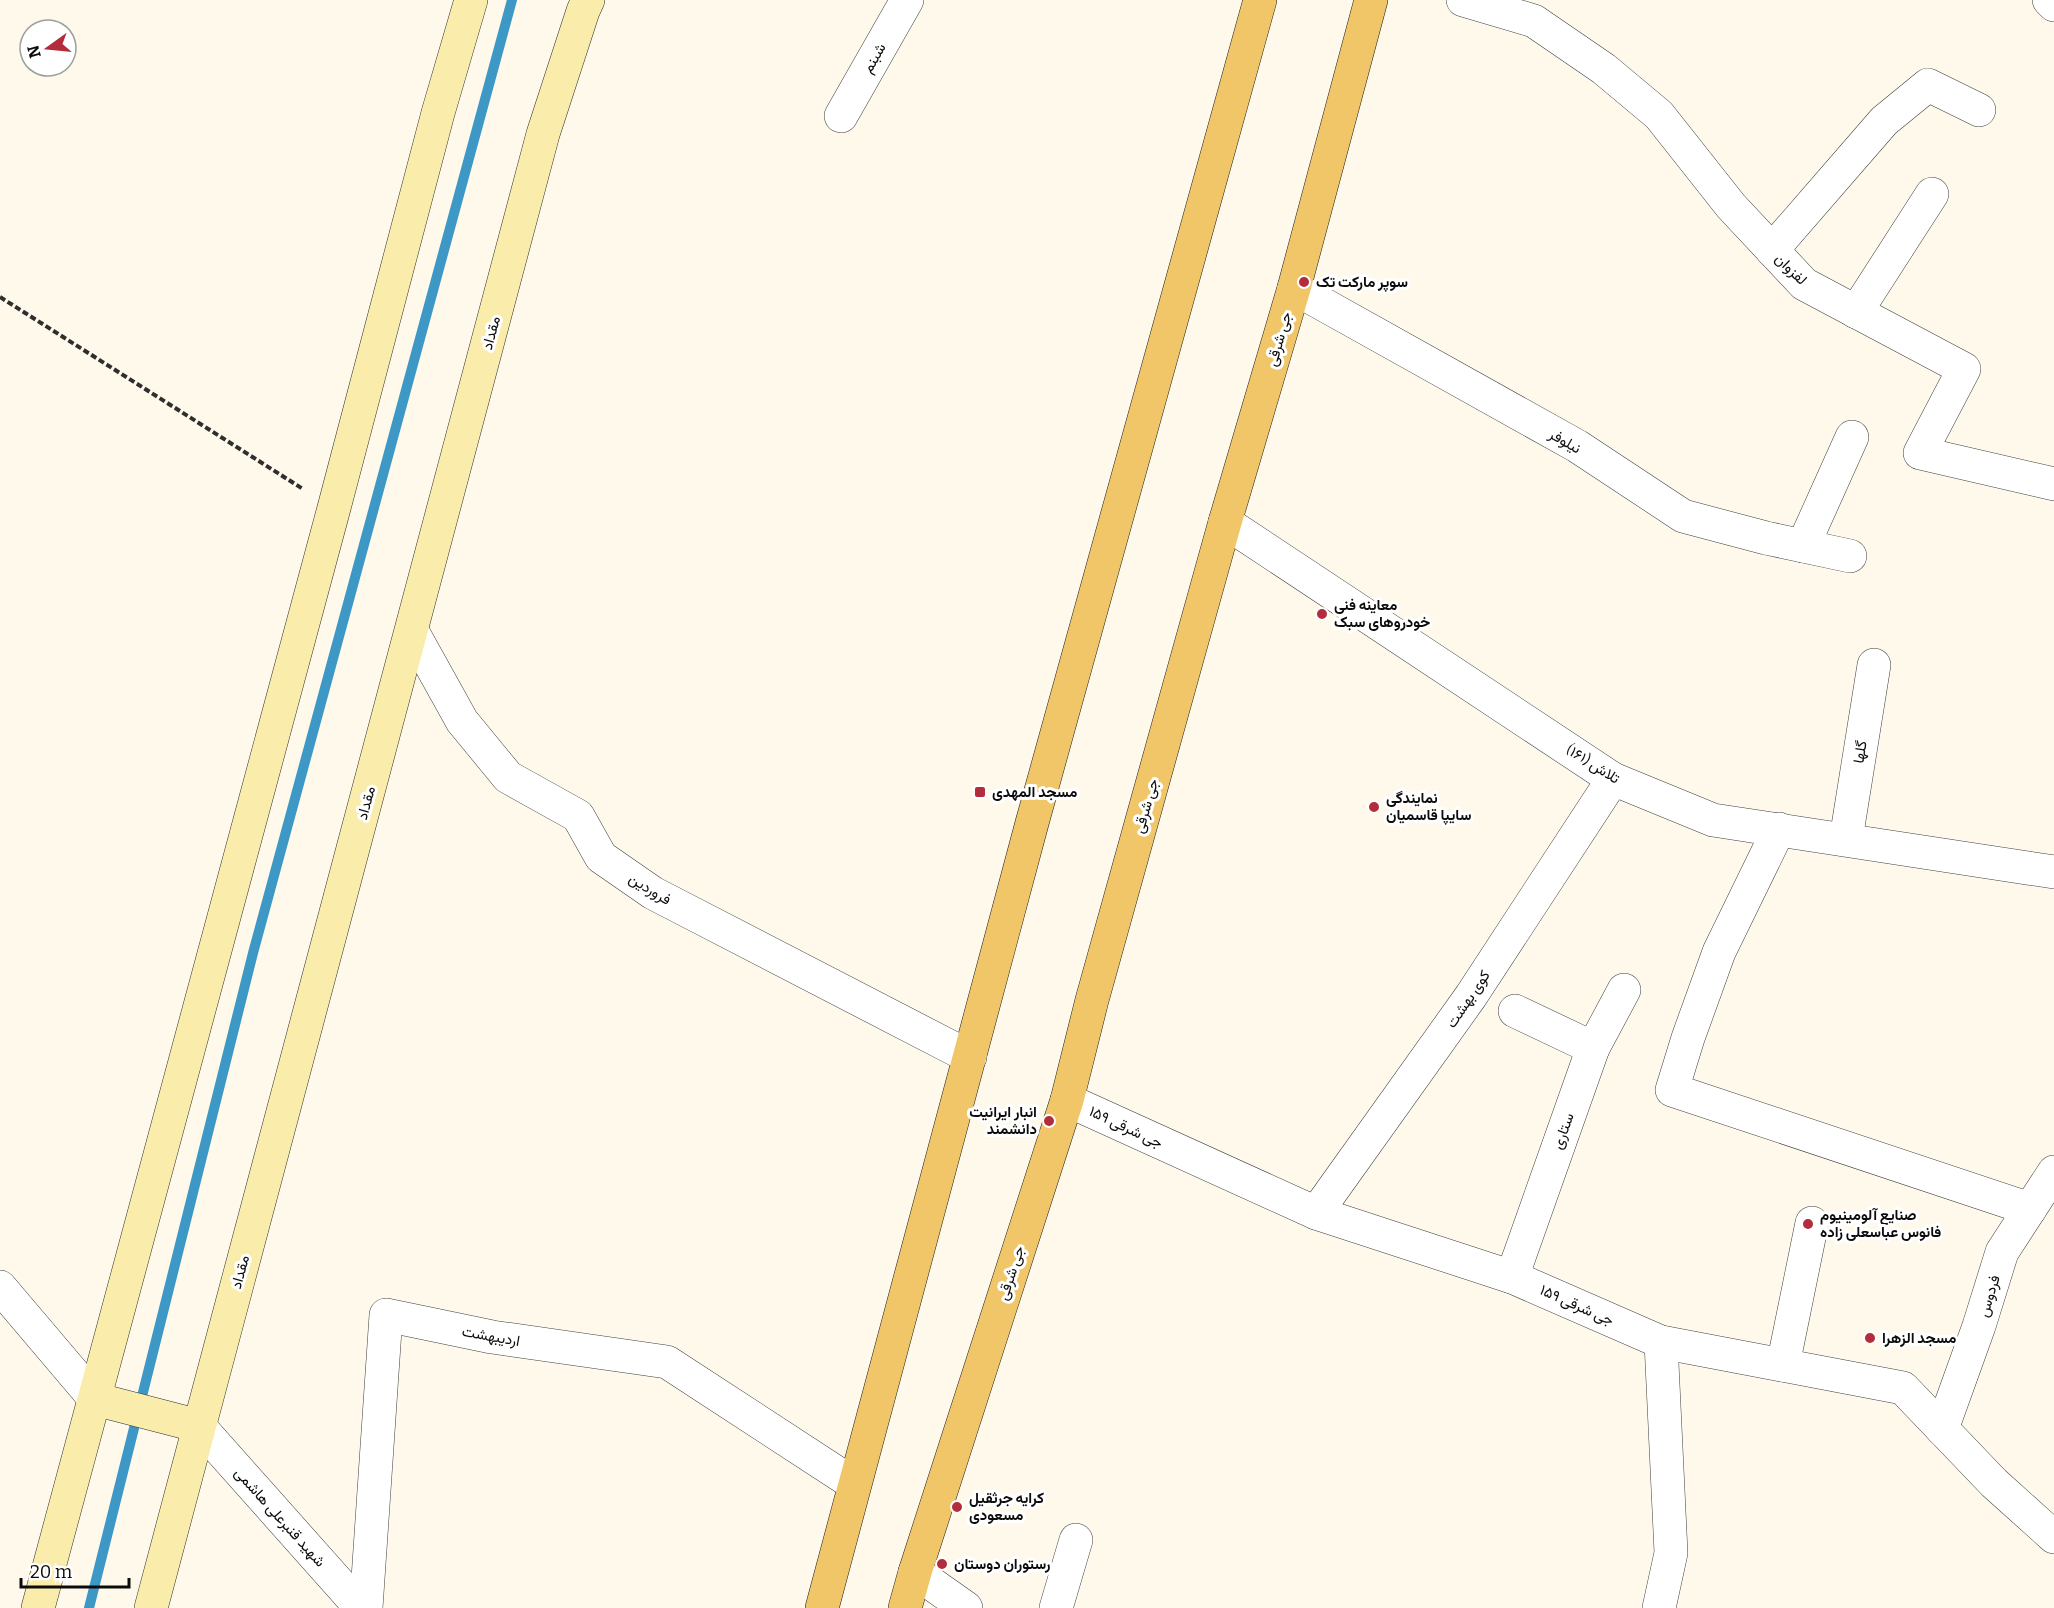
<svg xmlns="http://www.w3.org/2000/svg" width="2054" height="1608" font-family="Bitter,Vazirmatn,serif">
  <rect width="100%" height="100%" fill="#fef9eb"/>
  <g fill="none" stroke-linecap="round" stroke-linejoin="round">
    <path stroke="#3e98c5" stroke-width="10" d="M89,1608L253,953L512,0"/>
    <g stroke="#3f3f3f" stroke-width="34">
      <g id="street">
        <path d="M1463,0L1534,21L1604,69L1659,115L1731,206L1804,284L1964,369L1920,453L2054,484"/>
        <path d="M2049,0L2054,5"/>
        <path d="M841,116L907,0"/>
        <path d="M1772,250L1884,121L1928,85L1979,110"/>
        <path d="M1294,288L1577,446L1683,516L1766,538L1850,556"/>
        <path d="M1856,312L1932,194"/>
        <path d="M1225,522L1613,779L1713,820L2054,872"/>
        <path d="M1803,546L1852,437"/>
        <path d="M412,631L462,721L508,777L578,816L601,857L653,893L970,1057"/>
        <path d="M1779,829L1719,952L1688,1038L1672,1090L2030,1209"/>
        <path d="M1846,839L1874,665"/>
        <path d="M1515,1011L1593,1048"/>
        <path d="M1067,1100L1316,1213L1512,1277L1661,1342L1903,1388L1994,1483L2054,1537"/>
        <path d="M1316,1213L1471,996L1613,779"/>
        <path d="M1512,1277L1593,1048L1624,990"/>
        <path d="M0,1287L95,1399"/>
        <path d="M1783,1365L1812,1223"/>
        <path d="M199,1426L361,1608"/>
        <path d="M1942,1429L1979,1326L2002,1252L2054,1172"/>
        <path d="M915,1572L966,1608"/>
        <path d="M366,1608L386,1315L492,1337L667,1362L854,1484"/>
        <path d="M1056,1608L1076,1540"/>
        <path d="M1659,1608L1671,1553L1661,1342"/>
      </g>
    </g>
    <g stroke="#2e2e2e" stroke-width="34">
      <g id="secondary">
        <path d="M95,1399L199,1426"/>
        <path d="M38,1608L334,508L438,113L471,0"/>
        <path d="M151,1608L543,134L583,11L588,0"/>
      </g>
    </g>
    <g stroke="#1d1d1d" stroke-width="34">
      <g id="primary">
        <path d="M822,1608L1032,823L1260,0"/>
        <path d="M905,1608L915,1572L1067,1100L1092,1000L1225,522L1294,288L1371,0"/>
      </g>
    </g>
    <path stroke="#2e2e2e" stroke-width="4" stroke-dasharray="6 3" stroke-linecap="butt" d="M0,297L303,489"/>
    <use href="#street" stroke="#fff" stroke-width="33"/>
    <use href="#secondary" stroke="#faecaa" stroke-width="33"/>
    <use href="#primary" stroke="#f0c669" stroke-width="33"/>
  </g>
  <g fill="#b32c3c" stroke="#fff" stroke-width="2">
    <circle cx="1304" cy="282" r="6"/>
    <circle cx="1322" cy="614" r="6"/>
    <rect x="974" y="786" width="12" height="12" rx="3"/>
    <circle cx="1374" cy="807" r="6"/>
    <circle cx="1049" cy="1121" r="6"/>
    <circle cx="1808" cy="1224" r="6"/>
    <circle cx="1870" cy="1338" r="6"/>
    <circle cx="957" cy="1507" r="6"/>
    <circle cx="942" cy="1564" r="6"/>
  </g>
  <g text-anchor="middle" stroke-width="6" stroke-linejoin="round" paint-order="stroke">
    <g font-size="15" fill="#0c0c0c" stroke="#fff">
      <text transform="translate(874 58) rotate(-60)" y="5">شبنم</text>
      <text transform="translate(1791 269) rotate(44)" y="5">لفزوان</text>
      <text transform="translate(491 333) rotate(-75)" y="5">مقداد</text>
      <text transform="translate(1279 339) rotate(-74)" y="5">جی شرقی</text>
      <text transform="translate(1565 441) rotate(30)" y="5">نیلوفر</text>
      <text transform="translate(1860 752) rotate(-81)" y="5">گلها</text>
      <text transform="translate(1593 764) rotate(32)" y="5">تلاش (۱۶۱)</text>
      <text transform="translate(366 803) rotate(-75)" y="5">مقداد</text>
      <text transform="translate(1146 806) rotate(-74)" y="5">جی شرقی</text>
      <text transform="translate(650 889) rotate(32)" y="5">فروردین</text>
      <text transform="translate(1468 999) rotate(-56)" y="5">کوی بهشت</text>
      <text transform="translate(1126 1127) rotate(25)" y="5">جی شرقی ۱۵۹</text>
      <text transform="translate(1563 1131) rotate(-70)" y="5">ستاری</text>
      <text transform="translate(240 1272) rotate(-75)" y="5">مقداد</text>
      <text transform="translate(1011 1273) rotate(-72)" y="5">جی شرقی</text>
      <text transform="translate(1989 1296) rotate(-73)" y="5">فردوس</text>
      <text transform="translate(1577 1305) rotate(24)" y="5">جی شرقی ۱۵۹</text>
      <text transform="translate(491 1336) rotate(10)" y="5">اردیبهشت</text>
      <text transform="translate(280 1517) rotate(48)" y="5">شهید قنبرعلی هاشمی</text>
    </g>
    <g font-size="15" font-weight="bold" fill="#0c0c0c" stroke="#fff" text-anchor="start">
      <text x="1316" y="287">سوپر مارکت تک</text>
      <text x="1334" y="610">معاینه فنی<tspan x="1334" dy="17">خودروهای سبک</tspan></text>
      <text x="992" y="797">مسجد المهدی</text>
      <text x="1386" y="803">نمایندگی<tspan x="1386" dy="17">سایپا قاسمیان</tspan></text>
      <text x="1037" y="1117" text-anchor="end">انبار ایرانیت<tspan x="1037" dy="17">دانشمند</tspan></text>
      <text x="1820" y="1220">صنایع آلومینیوم<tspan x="1820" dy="17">فانوس عباسعلی زاده</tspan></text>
      <text x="1882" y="1343">مسجد الزهرا</text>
      <text x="969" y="1503">کرایه جرثقیل<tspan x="969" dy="17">مسعودی</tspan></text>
      <text x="954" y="1569">رستوران دوستان</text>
    </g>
  </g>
  <g transform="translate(48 48) rotate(255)"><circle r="28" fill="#ffffff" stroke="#9e9e9e" stroke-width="1.5"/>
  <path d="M0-4.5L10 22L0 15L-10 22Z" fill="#b32c3c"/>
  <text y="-9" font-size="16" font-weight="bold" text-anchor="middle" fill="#0c0c0c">N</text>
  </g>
  <path d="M21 1578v9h108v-9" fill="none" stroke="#0c0c0c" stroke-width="3"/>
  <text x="30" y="1578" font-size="18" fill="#0c0c0c" stroke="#ffffff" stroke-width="4.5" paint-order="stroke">20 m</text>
</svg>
